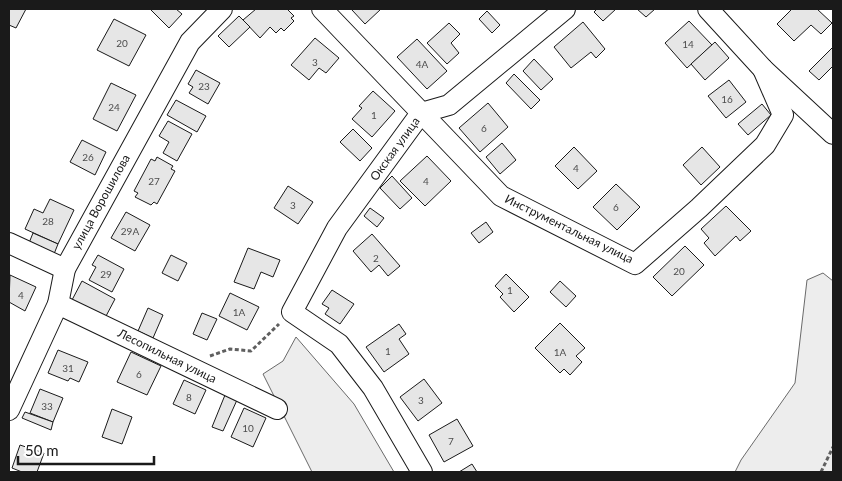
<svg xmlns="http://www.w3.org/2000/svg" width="842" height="481" font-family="Lato,sans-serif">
  <rect width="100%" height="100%" fill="#fff"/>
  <g fill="#ededed" stroke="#6a6a6a">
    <path d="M823,273L833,281V472H735L741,460L795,383L807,280Z"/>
    <path d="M296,337L354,404L394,472H312L263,374L283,361Z"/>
  </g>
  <g fill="#e6e6e6" stroke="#1a1a1a">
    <path d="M9,9H26L16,28L9,25Z"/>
    <path d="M150,9H176L182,14L169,28Z"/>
    <path d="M256,9H287L294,16L291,18L294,21L284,31L281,28L276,33L270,27L260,38L243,20Z"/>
    <path d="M354,9H381L365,24L352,10Z"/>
    <path d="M597,9H616L603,21L594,12Z"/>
    <path d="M637,9H655L646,17Z"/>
    <path d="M792,9H817L832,23L821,34L811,25L794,41L777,24Z"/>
    <path d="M487,11L500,25L492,33L479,19Z"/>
    <path d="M239,16L250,27L229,47L218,36Z"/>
    <path d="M114,19L146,35L129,66L97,50Z"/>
    <path d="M689,21L712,45L687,68L665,43Z"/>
    <path d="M583,22L605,49L596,58L591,52L571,68L554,47Z"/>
    <path d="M449,23L460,34L451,43L459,53L447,64L427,43Z"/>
    <path d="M315,38L339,58L326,73L319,68L309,80L291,65Z"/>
    <path d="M417,39L447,71L427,89L397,57Z"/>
    <path d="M715,42L729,58L705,80L691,64Z"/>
    <path d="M833,47V66L819,80L809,71Z"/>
    <path d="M534,59L553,79L541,90L523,71Z"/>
    <path d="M196,70L220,83L208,104L189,93L193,87L188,84Z"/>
    <path d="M514,74L540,100L531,109L506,83Z"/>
    <path d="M729,80L746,102L726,118L708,96Z"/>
    <path d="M111,83L136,95L117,131L93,119Z"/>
    <path d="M373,91L395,111L372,137L352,119L362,108L359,106Z"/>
    <path d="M176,100L206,116L197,132L167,115Z"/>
    <path d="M488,103L508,127L480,152L459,128Z"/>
    <path d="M762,104L771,115L748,135L738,124Z"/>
    <path d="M168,121L192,134L177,161L163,153L169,142L159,136Z"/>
    <path d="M353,129L372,148L360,161L340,142Z"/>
    <path d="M82,140L106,152L95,175L70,162Z"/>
    <path d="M502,143L516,160L500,174L486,157Z"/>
    <path d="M574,147L597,171L578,189L555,166Z"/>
    <path d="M702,147L720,167L701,185L683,165Z"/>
    <path d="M427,156L451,181L425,206L400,181Z"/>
    <path d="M157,157L173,166L171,169L175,171L157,204L154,202L151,205L135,197L138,193L134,191L151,159L155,161Z"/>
    <path d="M392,176L412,198L400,209L380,188Z"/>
    <path d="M616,184L640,207L617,230L593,207Z"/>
    <path d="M288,186L313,202L298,224L274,208Z"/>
    <path d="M50,199L74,210L58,244L25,229L34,209L43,213Z"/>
    <path d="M726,206L751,231L740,241L736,236L715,256L704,243L709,238L701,229Z"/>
    <path d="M370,208L384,218L377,227L364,216Z"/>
    <path d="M126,212L150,225L135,251L111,238Z"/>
    <path d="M486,222L493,232L479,243L471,233Z"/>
    <path d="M33,233L58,244L54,254L29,243Z"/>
    <path d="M372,234L400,266L388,276L379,265L371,272L353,251Z"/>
    <path d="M685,246L704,265L672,296L653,277Z"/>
    <path d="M248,248L280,260L273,277L261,272L254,289L234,282Z"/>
    <path d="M98,255L124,269L112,292L89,280L96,267L92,265Z"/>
    <path d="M171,255L187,263L178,281L162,273Z"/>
    <path d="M506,274L529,297L514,312L500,297L503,294L495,286Z"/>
    <path d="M10,275L36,287L25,311L9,302Z"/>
    <path d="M82,281L115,299L105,318L72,300Z"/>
    <path d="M560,281L576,296L566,307L550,292Z"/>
    <path d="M332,290L354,304L340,324L325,314L329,308L322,304Z"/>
    <path d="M230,293L259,307L247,330L219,316Z"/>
    <path d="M148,308L163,315L153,338L138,331Z"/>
    <path d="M202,313L217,319L207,340L193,334Z"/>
    <path d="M560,323L585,348L576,356L582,362L570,375L564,369L560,373L535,348Z"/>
    <path d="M399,324L406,334L399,339L409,354L384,372L366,347Z"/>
    <path d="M58,350L88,362L79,382L70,378L68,381L48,373Z"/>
    <path d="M131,352L161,366L147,395L117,382Z"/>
    <path d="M424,379L442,403L418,421L400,397Z"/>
    <path d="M184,380L206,390L195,414L173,404Z"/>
    <path d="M40,389L63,398L53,422L30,413Z"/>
    <path d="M225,395L237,400L223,431L212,427Z"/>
    <path d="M244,408L266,418L253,447L231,437Z"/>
    <path d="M112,409L132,417L122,444L102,437Z"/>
    <path d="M25,412L53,422L51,430L22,418Z"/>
    <path d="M457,419L473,446L444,462L429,435Z"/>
    <path d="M20,445L44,453L37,472H22L12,468Z"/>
    <path d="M472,464L477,472H459Z"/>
  </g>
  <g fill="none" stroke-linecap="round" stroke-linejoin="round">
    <g stroke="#1a1a1a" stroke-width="22">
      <g id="minor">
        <path d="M322,9L501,196L635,264L699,208L765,145L783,115L763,69"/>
        <path d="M708,9L763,69L833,134"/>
        <path d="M9,243L65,269"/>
        <path d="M58,304L277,409"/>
        <path d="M9,410L58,304L65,269L190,42L222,9"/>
        <path d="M422,472L373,388L339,344L292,312L337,228L421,113L449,105L565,9"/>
      </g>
    </g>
    <g stroke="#5f5f5f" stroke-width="3" stroke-dasharray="4 2.5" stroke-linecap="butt">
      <path d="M210,356L230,349L251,351L279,324"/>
      <path d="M821,472L833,447"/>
    </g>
    <use href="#minor" stroke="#fff" stroke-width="20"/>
  </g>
  <g text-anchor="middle" stroke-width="4" stroke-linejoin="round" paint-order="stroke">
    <g font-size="10" fill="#4d4d4d">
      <text x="122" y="47">20</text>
      <text x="688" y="48">14</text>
      <text x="315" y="66">3</text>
      <text x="422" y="68">4А</text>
      <text x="204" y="90">23</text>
      <text x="727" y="103">16</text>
      <text x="114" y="111">24</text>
      <text x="374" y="119">1</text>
      <text x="484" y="132">6</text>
      <text x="88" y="161">26</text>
      <text x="576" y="172">4</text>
      <text x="154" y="185">27</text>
      <text x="426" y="185">4</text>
      <text x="293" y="209">3</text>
      <text x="616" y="211">6</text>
      <text x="48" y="225">28</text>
      <text x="130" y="235">29А</text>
      <text x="376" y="262">2</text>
      <text x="679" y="275">20</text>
      <text x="106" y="278">29</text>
      <text x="510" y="294">1</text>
      <text x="21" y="299">4</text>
      <text x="239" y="316">1А</text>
      <text x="388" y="355">1</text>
      <text x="560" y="356">1А</text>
      <text x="68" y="372">31</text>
      <text x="139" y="378">6</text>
      <text x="189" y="401">8</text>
      <text x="421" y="404">3</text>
      <text x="47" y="410">33</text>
      <text x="248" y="432">10</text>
      <text x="451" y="445">7</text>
    </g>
    <g font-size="12" fill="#1a1a1a" stroke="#fff">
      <text transform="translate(395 149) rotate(-54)" y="4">Окская улица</text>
      <text transform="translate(101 202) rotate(-61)" y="4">улица Ворошилова</text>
      <text transform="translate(569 229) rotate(26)" y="4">Инструментальная улица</text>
      <text transform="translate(167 356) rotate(26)" y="4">Лесопильная улица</text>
    </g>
  </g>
  <rect width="842" height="481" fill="none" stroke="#1a1a1a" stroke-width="20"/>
  <path d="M18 456v8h136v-8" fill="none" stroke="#1a1a1a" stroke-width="2.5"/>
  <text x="25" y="456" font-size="15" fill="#1a1a1a" stroke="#ffffff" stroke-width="4" paint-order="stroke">50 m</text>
</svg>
